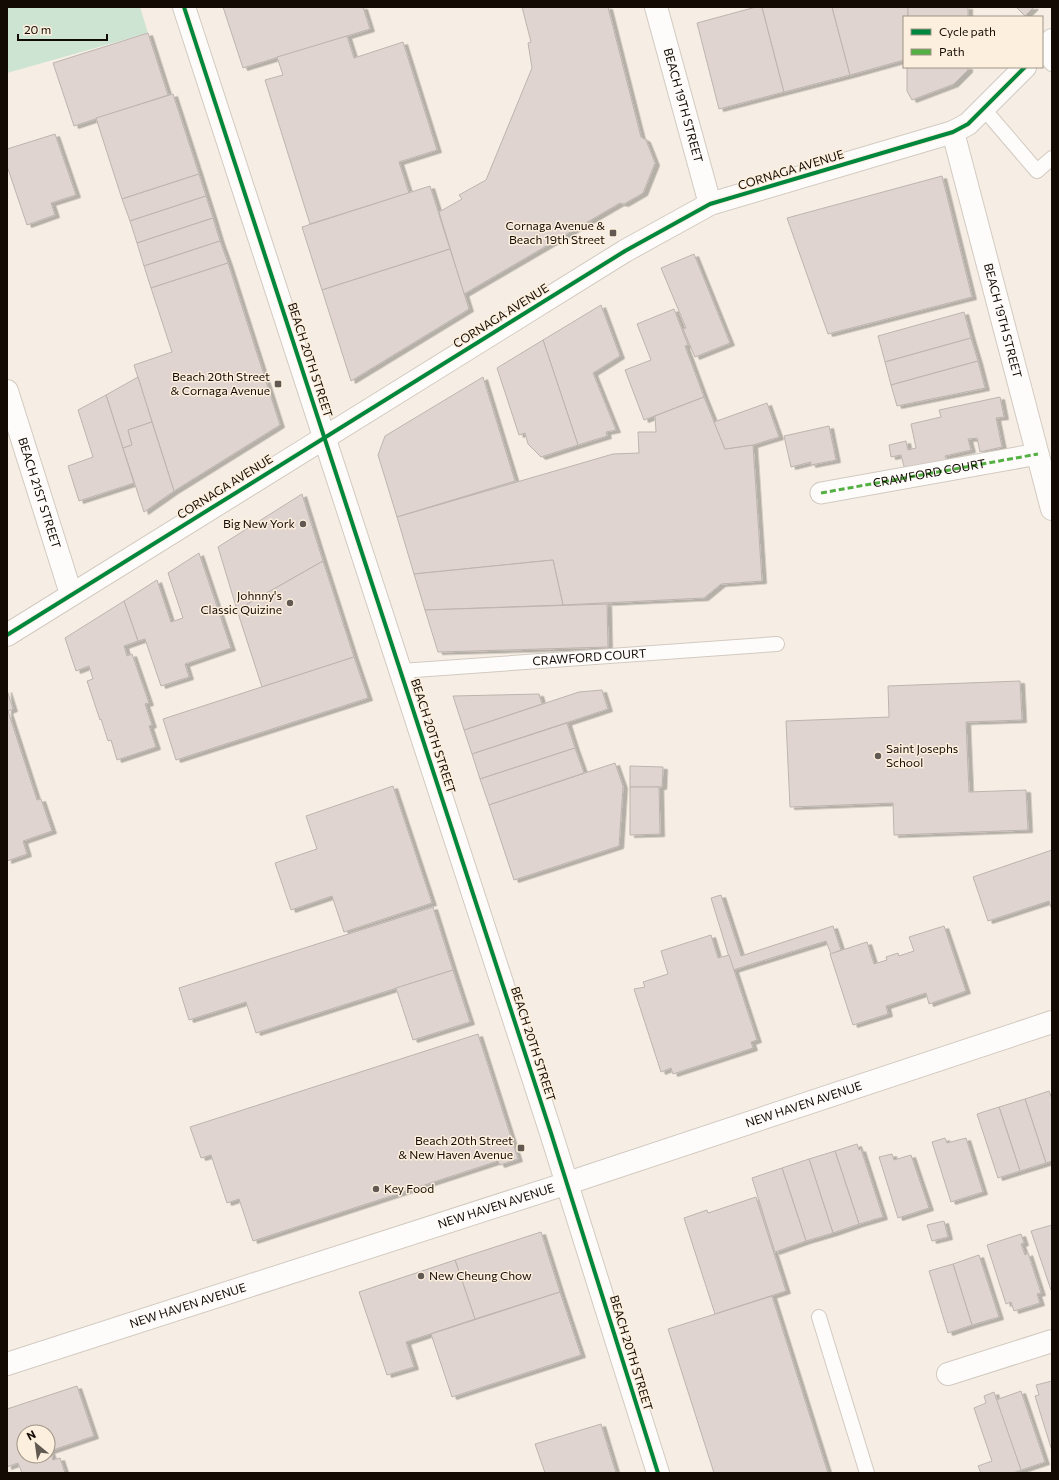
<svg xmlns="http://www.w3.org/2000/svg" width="1059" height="1480" font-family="Commissioner,sans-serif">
  <defs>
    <filter id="shadow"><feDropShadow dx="4.5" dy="2.5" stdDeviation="0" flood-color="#0004"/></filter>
  </defs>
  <rect width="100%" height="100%" fill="#f6eee4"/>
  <path fill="#cee4d2" d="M7,7H140L148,33L7,73Z"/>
  <g fill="#dfd4cf" stroke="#beb4af" fill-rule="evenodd" filter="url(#shadow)">
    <path d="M223,7H363L370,29L243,68Z"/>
    <path d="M522,7H608L641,137L646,140L655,163L643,193L624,204L620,203L464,294L439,212L462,199L459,195L486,180L532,68L528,43L531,42Z"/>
    <path d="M756,7H762L784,92L719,109L697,23Z"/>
    <path d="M762,7H832L850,75L784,92Z"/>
    <path d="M832,7H908V17H904V60L850,75Z"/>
    <rect x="908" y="7" width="60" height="10"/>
    <path d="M1016,7H1034L1025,16Z"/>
    <path d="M148,33L168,95L74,126L53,63Z"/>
    <path d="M347,36L354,58L403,42L437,150L399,162L409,193L310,224L265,80L283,75L277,57Z"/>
    <path d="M907,67H968V70L954,84L912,100L907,91Z"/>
    <path d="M173,94L199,174L122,199L96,118Z"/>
    <path d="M55,134L76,195L51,203L55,215L27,225L7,166V149Z"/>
    <path d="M199,174L206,196L130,221L122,199Z"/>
    <path d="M942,176L972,297L828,334L787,218Z"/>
    <path d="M430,186L450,249L322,290L302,227Z"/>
    <path d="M206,196L213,218L137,243L130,221Z"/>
    <path d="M213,218L220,241L144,266L137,243Z"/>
    <path d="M220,241L228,263L151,288L144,266Z"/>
    <path d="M450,249L469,309L351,381L322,290Z"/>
    <path d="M694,254L730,343L695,357L683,329L686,328L661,268Z"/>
    <path d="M228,263L280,425L174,491L134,365L172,352L151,288Z"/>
    <path d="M601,305L620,356L593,373L616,430L606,432L607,436L578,445L543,340Z"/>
    <path d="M674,309L688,345L685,346L704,397L644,420L625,370L651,360L637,324Z"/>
    <path d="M964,312L971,338L885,362L878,336Z"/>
    <path d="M971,338L978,361L891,385L885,362Z"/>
    <path d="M543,340L578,445L541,457L528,444L525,433L519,435L497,368Z"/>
    <path d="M978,361L985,388L897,406L891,385Z"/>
    <path d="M138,377L152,422L128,430L132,445L123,448L106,395Z"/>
    <path d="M483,377L515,481L397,517L378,455L385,436Z"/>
    <path d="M106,395L134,483L79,501L68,466L93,457L78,410Z"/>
    <path d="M704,397L725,449L753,445L762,581L721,584L704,598L563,605L553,560L414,574L397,517L613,454L639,453L638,432H656L655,416Z"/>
    <path d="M1000,397L1004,417L996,418L1002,447L980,452L977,438L968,439L971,450L945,456L947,461L905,470L901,455L891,457L889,445L906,441L908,450L916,448L911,424L941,417L939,410Z"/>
    <path d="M767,403L779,437L753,445L725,449L714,422Z"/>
    <path d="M152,422L174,491L144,512L123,448L132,445L128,430Z"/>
    <path d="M829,426L836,460L811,465V462L791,467L784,436Z"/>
    <path d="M302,494L323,561L237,610L218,547Z"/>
    <path d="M199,553L231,648L185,664L189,677L161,686L145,639L138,641L124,601L157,580L171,622L183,618L168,573Z"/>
    <path d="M553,560L563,605L425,610L414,574Z"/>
    <path d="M323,561L354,657L262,687L237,610Z"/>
    <path d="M124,601L138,641L124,646L127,656L132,654L149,703L145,704L152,725L149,726L156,747L117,760L111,740L108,741L101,719L100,720L87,681L93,679L89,666L76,671L65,638Z"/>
    <path d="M607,604L608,647L438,652L425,610Z"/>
    <path d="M354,657L368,698L176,760L163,719Z"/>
    <path d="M1020,681L1022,720L966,722L969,792L1026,790L1028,830L894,835L893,803L790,807L786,721L889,717L888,686Z"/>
    <path d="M7,690L13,709L8,711L37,800L41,799L52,831L23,841L27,854L7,861Z"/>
    <path d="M602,690L608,709L472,754L464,730L579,692Z"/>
    <path d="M539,694L542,704L464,730L453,696Z"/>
    <path d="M567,723L575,748L480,779L472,754Z"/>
    <path d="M575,748L584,773L489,805L480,779Z"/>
    <path d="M615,763L623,786L619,846L514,880L489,805Z"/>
    <path d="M630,766L663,767L662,787H630Z"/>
    <path d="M393,786L432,903L344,932L332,896L291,910L275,863L317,849L306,816Z"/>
    <path d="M630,787H659L660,834L630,835Z"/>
    <path d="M1052,850V910L1049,901L988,921L973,877Z"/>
    <path d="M721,895L741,956L833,926L841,950L831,954L826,941L733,970L711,898Z"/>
    <path d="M433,907L453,970L256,1033L246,1002L189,1020L179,988Z"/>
    <path d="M944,926L966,991L929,1004L926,993L886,1006L888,1014L853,1025L830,954L867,942L874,964L887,960L886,957L898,953L899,956L914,951L909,937Z"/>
    <path d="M711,935L718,958L729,955L757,1040L751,1042L753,1048L673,1074L671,1068L661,1072L634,989L645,987L643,982L668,974L661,951Z"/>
    <path d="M453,970L470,1022L413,1040L396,988Z"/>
    <path d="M478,1034L518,1159L500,1165L498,1161L253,1241L239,1199L227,1203L211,1155L201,1158L190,1127Z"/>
    <path d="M1049,1091L1052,1099V1161L1046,1163L1025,1099Z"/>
    <path d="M1025,1099L1046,1163L1020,1171L999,1107Z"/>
    <path d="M999,1107L1020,1171L998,1178L977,1114Z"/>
    <path d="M945,1138L947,1143L966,1138L983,1192L951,1202L932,1142Z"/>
    <path d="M857,1144L859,1150L861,1149L883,1217L859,1224L835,1151Z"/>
    <path d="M835,1151L859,1224L833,1233L809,1159Z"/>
    <path d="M892,1154L894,1160L911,1155L929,1208L898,1218L879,1157Z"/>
    <path d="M809,1159L833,1233L806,1241L782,1168Z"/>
    <path d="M782,1168L806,1241L775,1252L752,1178Z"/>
    <path d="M756,1197L786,1291L715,1314L684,1218L707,1210L708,1213Z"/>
    <path d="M944,1221L948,1237L932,1241L927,1225Z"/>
    <path d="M1052,1225V1289L1051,1290L1031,1231Z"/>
    <path d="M541,1232L560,1292L475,1319L455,1260Z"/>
    <path d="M1021,1234L1024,1243L1021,1244L1025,1255L1028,1253L1041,1293L1037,1294L1040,1303L1014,1311L1011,1302L1006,1304L987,1245Z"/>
    <path d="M979,1255L999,1317L972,1325L953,1264Z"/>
    <path d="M455,1260L475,1319L406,1342L414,1367L387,1375L359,1292Z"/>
    <path d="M953,1264L972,1325L948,1333L929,1271Z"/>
    <path d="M560,1292L581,1355L452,1397L431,1334Z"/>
    <path d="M772,1296L828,1473H714L668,1329Z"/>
    <path d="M1052,1381V1451L1035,1396L1039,1395L1036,1385Z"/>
    <path d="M77,1386L94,1436L50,1451L53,1460L60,1458L65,1473H22L18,1463L7,1467V1409ZM24,1432H48V1456H24Z"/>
    <path d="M1021,1391L1045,1462L1021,1470L996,1400Z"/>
    <path d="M994,1392L1021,1470L1013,1473H981L978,1466L992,1461L974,1408L986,1403L984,1396Z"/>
    <path d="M601,1424L616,1473H545L535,1444Z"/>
  </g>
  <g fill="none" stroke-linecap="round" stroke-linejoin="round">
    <g stroke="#d2cac0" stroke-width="16">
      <g id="service">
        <path d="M1042,53L1052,64"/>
        <path d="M983,108L1037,171L1052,158"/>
        <path id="s1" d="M401,671L777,644"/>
        <path d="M819,1317L867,1473"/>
      </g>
    </g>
    <g stroke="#d2cac0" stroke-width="23">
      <g id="pedestrian">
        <path id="s2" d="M821,493L1038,454"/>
      </g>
    </g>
    <g stroke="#d2cac0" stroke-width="24">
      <g id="minor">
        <path d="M184,7L551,1133L658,1473"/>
        <path id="s3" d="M656,7L710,204"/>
        <path id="s4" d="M953,132L1052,509"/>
        <path id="s5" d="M7,391L71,594"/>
        <path id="s6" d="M7,1364L568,1183L1052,1022"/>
        <path d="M948,1374L1052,1341"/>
      </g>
    </g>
    <g stroke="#d2cac0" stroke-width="24">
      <g id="tertiary">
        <path d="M1042,50L1052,40"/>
        <path d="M7,635L625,251L710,204L953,132L968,124L1025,67"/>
      </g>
    </g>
    <use href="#service" stroke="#fefcfb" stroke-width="14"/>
    <use href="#pedestrian" stroke="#fefcfb" stroke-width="21"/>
    <use href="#minor" stroke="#fefcfb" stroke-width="22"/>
    <use href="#tertiary" stroke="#fefcfb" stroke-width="22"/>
    <path stroke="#55b044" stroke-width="3" stroke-dasharray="6 3" stroke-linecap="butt" d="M821,493L1038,454"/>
    <g stroke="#fdefdd" stroke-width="6">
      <g id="cycleway">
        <path d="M184,7L551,1133L658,1473"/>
        <path d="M7,635L625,251L710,204L953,132L968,124L1025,67"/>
      </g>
    </g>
    <use href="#cycleway" stroke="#00873e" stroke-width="4"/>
  </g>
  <g fill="#625a52" stroke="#fdefdd" stroke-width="1.5">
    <rect x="609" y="229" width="8" height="8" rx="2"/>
    <rect x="274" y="380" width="8" height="8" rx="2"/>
    <circle cx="303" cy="524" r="4"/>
    <circle cx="290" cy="603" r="4"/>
    <circle cx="878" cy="756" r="4"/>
    <rect x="517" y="1144" width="8" height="8" rx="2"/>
    <circle cx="376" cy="1189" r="4"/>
    <circle cx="421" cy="1276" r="4"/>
  </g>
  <g text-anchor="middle" stroke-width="3" stroke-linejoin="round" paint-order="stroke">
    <g font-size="12" fill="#130b03" stroke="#fdefdd">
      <text dy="4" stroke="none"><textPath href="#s3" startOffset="102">BEACH 19TH STREET</textPath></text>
      <text transform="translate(791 170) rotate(-17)" y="4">CORNAGA AVENUE</text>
      <text transform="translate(501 316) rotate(-32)" y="4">CORNAGA AVENUE</text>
      <text dy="4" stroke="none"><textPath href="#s4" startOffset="195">BEACH 19TH STREET</textPath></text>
      <text transform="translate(310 360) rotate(72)" y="4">BEACH 20TH STREET</text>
      <text dy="4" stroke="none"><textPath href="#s2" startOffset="110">CRAWFORD COURT</textPath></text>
      <text transform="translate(225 487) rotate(-32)" y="4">CORNAGA AVENUE</text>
      <text dy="4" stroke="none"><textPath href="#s5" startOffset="107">BEACH 21ST STREET</textPath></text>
      <text dy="4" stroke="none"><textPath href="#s1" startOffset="189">CRAWFORD COURT</textPath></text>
      <text transform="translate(433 736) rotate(72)" y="4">BEACH 20TH STREET</text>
      <text transform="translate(533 1044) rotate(72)" y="4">BEACH 20TH STREET</text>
      <text dy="4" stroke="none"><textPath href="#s6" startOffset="838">NEW HAVEN AVENUE</textPath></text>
      <text dy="4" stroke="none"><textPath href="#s6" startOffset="514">NEW HAVEN AVENUE</textPath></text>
      <text dy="4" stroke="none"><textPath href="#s6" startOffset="190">NEW HAVEN AVENUE</textPath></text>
      <text transform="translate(631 1353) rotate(73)" y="4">BEACH 20TH STREET</text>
    </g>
    <g font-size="12" fill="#130b03" stroke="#fdefdd" text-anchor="end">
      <text x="605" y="230">Cornaga Avenue &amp;<tspan x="605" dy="14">Beach 19th Street</tspan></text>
      <text x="270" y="381">Beach 20th Street<tspan x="270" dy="14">&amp; Cornaga Avenue</tspan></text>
      <text x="295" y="528">Big New York</text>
      <text x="282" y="600">Johnny's<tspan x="282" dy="14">Classic Quizine</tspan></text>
      <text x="886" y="753" text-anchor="start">Saint Josephs<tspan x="886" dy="14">School</tspan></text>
      <text x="513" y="1145">Beach 20th Street<tspan x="513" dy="14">&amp; New Haven Avenue</tspan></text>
      <text x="384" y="1193" text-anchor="start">Key Food</text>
      <text x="429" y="1280" text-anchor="start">New Cheung Chow</text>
    </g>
  </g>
  <rect width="1059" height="1480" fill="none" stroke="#130b03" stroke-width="16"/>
  <rect x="903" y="16" width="140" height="52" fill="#fdefdd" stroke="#9f9486"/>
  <rect x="911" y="29" width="20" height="6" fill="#00873e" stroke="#9f9486"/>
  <text x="939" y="36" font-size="12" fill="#130b03">Cycle path</text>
  <rect x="911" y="49" width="20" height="6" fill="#55b044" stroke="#9f9486"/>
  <text x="939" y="56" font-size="12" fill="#130b03">Path</text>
  <g transform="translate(36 1444) rotate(331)"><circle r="19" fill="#fdefdd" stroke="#9f9486"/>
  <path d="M0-3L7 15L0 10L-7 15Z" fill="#625a52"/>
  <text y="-6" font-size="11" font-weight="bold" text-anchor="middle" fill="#130b03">N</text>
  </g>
  <path d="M18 34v6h89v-6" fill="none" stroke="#130b03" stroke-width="2"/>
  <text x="24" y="34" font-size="12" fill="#130b03" stroke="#fdefdd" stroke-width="3" paint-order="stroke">20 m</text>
</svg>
